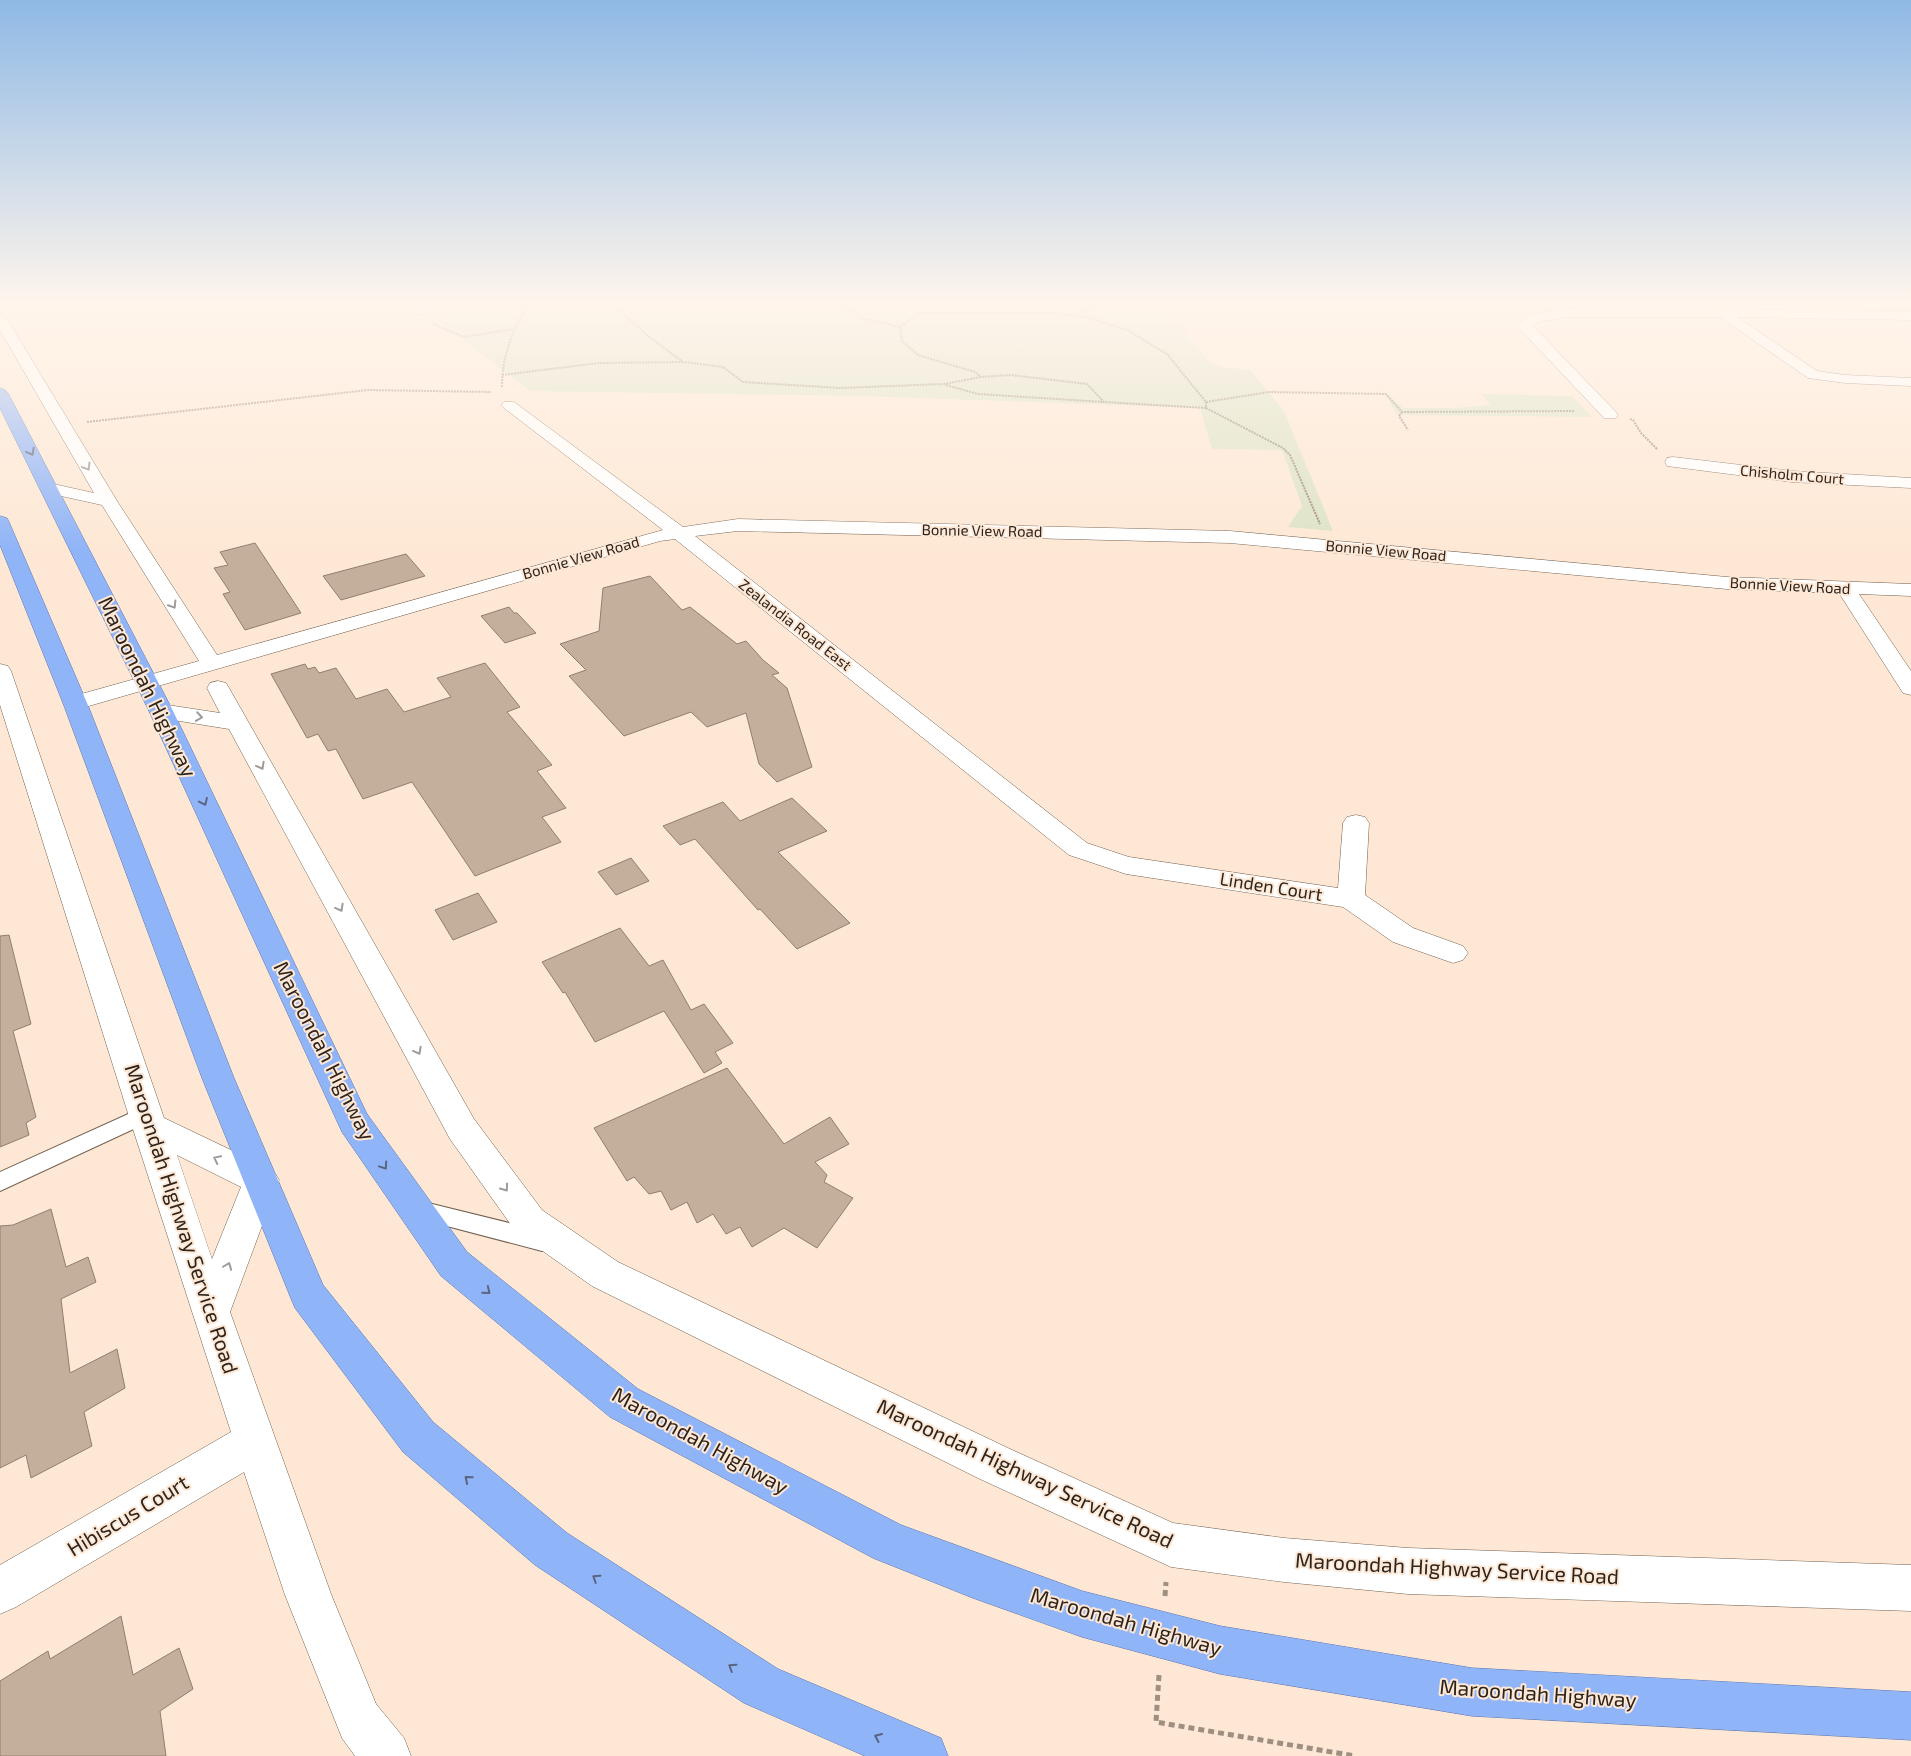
<svg xmlns="http://www.w3.org/2000/svg" width="1911" height="1756" font-family="'Exo 2',sans-serif">
  <rect width="100%" height="100%" fill="#fee8d5"/>
  <g fill="#dde3c6">
    <path d="M449,304H1174L1191,344L1197,345C1208,370 1225,367 1250,370L1284,411L1333,531L1288,527L1302,506L1282,450L1212,449L1200,408L860,396L530,391L434,318Z"/>
    <path d="M1382,390L1403,408H1456L1490,405L1482,394L1572,396L1592,417L1397,415Z"/>
  </g>
  <g fill="#c3af9c" stroke="#927e6c">
    <path d="M255,543L301,613L245,630L223,594L230,592L214,568L228,565L220,552Z"/>
    <path d="M406,554L425,576L341,600L323,576Z"/>
    <path d="M650,576L682,610L690,607L737,644L746,641L763,660L779,673L772,675L787,688L812,767L777,782L759,764L746,713L707,727L691,712L624,736L569,676L586,670L560,644L599,631L603,588Z"/>
    <path d="M509,607L514,613H517L536,633L505,643L481,616Z"/>
    <path d="M485,663L520,707L507,712L552,765L537,771L566,808L542,817L561,842L475,876L412,782L363,799L336,749L328,751L318,734L307,738L271,674L305,664L308,669L315,667L319,673L336,668L356,699L387,689L404,712L451,697L437,678Z"/>
    <path d="M792,798L827,831L778,852L850,923L797,949L760,909L758,910L695,839L680,845L663,826L723,802L740,821Z"/>
    <path d="M631,858L649,881L616,895L598,872Z"/>
    <path d="M478,893L497,922L453,940L435,910Z"/>
    <path d="M620,928L649,966L663,960L691,1010L704,1004L733,1043L715,1052L722,1063L704,1073L664,1011L595,1042L565,992L563,993L542,962Z"/>
    <path d="M9,935L31,1024L13,1031L36,1117L26,1123L29,1135L0,1147V936Z"/>
    <path d="M727,1068L784,1144L830,1117L849,1144L815,1162L827,1175L824,1182L853,1198L817,1248L784,1228L752,1247L740,1227L726,1234L713,1214L697,1223L687,1202L671,1210L661,1191L649,1194L634,1177L627,1181L594,1128Z"/>
    <path d="M51,1209L66,1267L88,1257L96,1282L61,1299L70,1373L117,1349L125,1388L84,1412L92,1446L31,1478L26,1455L0,1468V1226L13,1225Z"/>
    <path d="M121,1616L133,1675L179,1648L193,1689L160,1711L166,1756H0V1681L48,1651L50,1659Z"/>
  </g>
  <g fill="none" stroke-linecap="round" stroke-linejoin="round">
    <g stroke="#746150" stroke-width="2">
      <g id="service">
        <path d="M146,1106L153,1108L156,1114L153,1120L0,1191V1172Z"/>
        <path d="M420,1201L542,1231L550,1234L553,1241L550,1248L542,1251L420,1219L412,1216L409,1210L412,1204Z"/>
      </g>
    </g>
    <g stroke="#746150" stroke-width="1">
      <g id="minor">
        <path d="M418,304H431L422,314H412L411,311Z"/>
        <path d="M1652,308L1911,312V320L1737,317L1817,371L1845,375L1911,378V386L1845,383L1808,378L1720,317H1567L1541,321L1532,325L1616,412L1618,415L1616,418H1604L1518,327C1525,301 1628,310 1652,308Z"/>
        <path d="M0,315L7,319L117,501L217,655L663,530L504,408L501,405L504,402H514L683,527L738,519L1230,531L1727,577L1911,584V596L1859,594L1911,671V695L1903,693L1839,593L1727,589L1230,543L738,531L695,536L1087,843L1129,857L1338,888L1343,823L1347,817L1356,815L1365,817L1369,823L1365,895L1413,928L1463,946L1468,953L1463,960L1453,963L1393,942L1343,907L1126,874L1069,855L675,539L660,541L75,710L67,708L63,703L67,698L199,661L102,505L43,492L40,488L43,484L49,483L94,493L0,330Z"/>
        <path d="M1673,457L1792,471L1911,478V488L1792,482L1667,466L1665,462L1667,458Z"/>
        <path d="M0,664L8,666L11,671L164,1118L273,1170L279,1180L230,1312L331,1594L376,1704L404,1738L411,1756H355L342,1738L285,1595L244,1472L16,1607L0,1614V1565L231,1432L132,1126L0,705ZM177,1155L241,1187L212,1259Z"/>
        <path d="M218,681L226,683L229,688L474,1119L542,1210L618,1262L1010,1449L1173,1523L1284,1538L1408,1548L1911,1565V1611L1408,1594L1284,1582L1171,1567L980,1479L592,1286L516,1232L450,1139L229,729L161,718L153,716L149,711L153,706L161,704L220,713L207,688L210,683Z"/>
      </g>
    </g>
    <g stroke="#5b75ab" stroke-width="1">
      <g id="trunk">
        <path d="M0,388L5,390L8,393L173,711L367,1114L467,1252L638,1389L901,1525L1082,1591L1220,1626L1472,1668L1911,1692V1740L1472,1716L1220,1674L1082,1637L973,1598L873,1558L610,1417L441,1276L342,1132L149,711L0,408Z"/>
        <path d="M0,516L7,518L9,522L87,703L234,1078L323,1285L433,1422L567,1533L778,1669L941,1738L948,1756H865L744,1703L535,1565L403,1452L295,1308L290,1296L202,1078L63,703L0,545Z"/>
      </g>
    </g>
    <g stroke="#9e8f81" stroke-width="2" stroke-dasharray="2 1" stroke-linecap="butt">
      <path d="M613,304L648,336L683,362L723,367L743,382L840,388L944,384L981,377L1011,375L1087,384L1104,402L1206,408V402L1167,354L1127,330L1086,317L1054,313H919L900,327L861,318L844,304"/>
      <path d="M1086,317L1085,312L1093,304"/>
      <path d="M433,324L464,337L513,329"/>
      <path d="M900,327L902,341L918,355L975,372L981,377"/>
      <path d="M502,375L599,363L682,362"/>
      <path d="M946,385L978,394L1104,402"/>
      <path d="M502,387C502,356 512,331 528,305L533,304"/>
      <path d="M1206,402L1269,392L1386,394L1402,412L1575,411"/>
      <path d="M1206,408L1283,448L1290,455L1320,524"/>
      <path d="M1402,412L1399,416L1408,430"/>
      <path d="M1630,419L1633,420L1641,433L1657,449"/>
      <path d="M87,422L368,390L491,392"/>
    </g>
    <g stroke="#9e8f81" stroke-width="5" stroke-dasharray="6 4" stroke-linecap="butt">
      <path d="M1165,1596L1166,1582"/>
      <path d="M1159,1675L1156,1722L1355,1756"/>
    </g>
    <use href="#service" fill="#fff" fill-rule="evenodd"/>
    <use href="#minor" fill="#fff" fill-rule="evenodd"/>
    <use href="#trunk" fill="#90b4f8" fill-rule="evenodd"/>
  </g>
  <defs><path id="oneway-chevron" d="M-2-3.5L2.5 0L-2 3.5" fill="none" stroke-width="1.6" stroke-linecap="round" stroke-linejoin="round" transform="scale(1.25)"/></defs>
  <g stroke="#596580">
    <use href="#oneway-chevron" transform="translate(31 452) rotate(62)"/>
    <use href="#oneway-chevron" transform="translate(204 802) rotate(65)"/>
    <use href="#oneway-chevron" transform="translate(384 1166) rotate(56)"/>
    <use href="#oneway-chevron" transform="translate(487 1291) rotate(39)"/>
    <use href="#oneway-chevron" transform="translate(468 1479) rotate(-140)"/>
    <use href="#oneway-chevron" transform="translate(596 1578) rotate(-147)"/>
    <use href="#oneway-chevron" transform="translate(732 1667) rotate(-147)"/>
    <use href="#oneway-chevron" transform="translate(878 1737) rotate(-156)"/>
  </g>
  <g stroke="#a09c99">
    <use href="#oneway-chevron" transform="translate(87 467) rotate(59)"/>
    <use href="#oneway-chevron" transform="translate(173 605) rotate(58)"/>
    <use href="#oneway-chevron" transform="translate(199 717) rotate(9)"/>
    <use href="#oneway-chevron" transform="translate(261 766) rotate(61)"/>
    <use href="#oneway-chevron" transform="translate(340 908) rotate(61)"/>
    <use href="#oneway-chevron" transform="translate(418 1051) rotate(61)"/>
    <use href="#oneway-chevron" transform="translate(217 1159) rotate(-154)"/>
    <use href="#oneway-chevron" transform="translate(505 1188) rotate(54)"/>
    <use href="#oneway-chevron" transform="translate(228 1266) rotate(-69)"/>
  </g>
  <linearGradient id="sky" x2="0" y2="1"><stop stop-color="#8fb9e5"/><stop offset="0.55" stop-color="#fff5ec"/><stop offset="1" stop-color="#fff5ec" stop-opacity="0"/></linearGradient>
  <rect width="1911" height="550" fill="url(#sky)"/>
  <g text-anchor="middle" stroke-width="4" stroke-linejoin="round" paint-order="stroke">
    <g font-size="15" fill="#2c241d" stroke="#fee8d5">
      <text transform="translate(1792 475) rotate(5)" y="5">Chisholm Court</text>
      <text transform="translate(982 531) rotate(1)" y="5">Bonnie View Road</text>
      <text transform="translate(1386 551) rotate(5)" y="5">Bonnie View Road</text>
      <text transform="translate(581 558) rotate(-16)" y="5">Bonnie View Road</text>
      <text transform="translate(1790 586) rotate(3)" y="5">Bonnie View Road</text>
      <text transform="translate(795 625) rotate(38)" y="5">Zealandia Road East</text>
    </g>
    <g font-size="18" fill="#2c241d" stroke="#fee8d5">
      <text transform="translate(1271 887) rotate(9)" y="6">Linden Court</text>
    </g>
    <g font-size="21" fill="#2c241d" stroke="#fee8d5">
      <text transform="translate(147 687) rotate(64)" y="7">Maroondah Highway</text>
      <text transform="translate(324 1051) rotate(63)" y="7">Maroondah Highway</text>
      <text transform="translate(181 1219) rotate(72)" y="7">Maroondah Highway Service Road</text>
      <text transform="translate(700 1441) rotate(29)" y="7">Maroondah Highway</text>
      <text transform="translate(1025 1474) rotate(25)" y="7">Maroondah Highway Service Road</text>
      <text transform="translate(128 1516) rotate(-31)" y="7">Hibiscus Court</text>
      <text transform="translate(1457 1569) rotate(3)" y="7">Maroondah Highway Service Road</text>
      <text transform="translate(1126 1622) rotate(16)" y="7">Maroondah Highway</text>
      <text transform="translate(1538 1694) rotate(4)" y="7">Maroondah Highway</text>
    </g>
  </g>
</svg>
